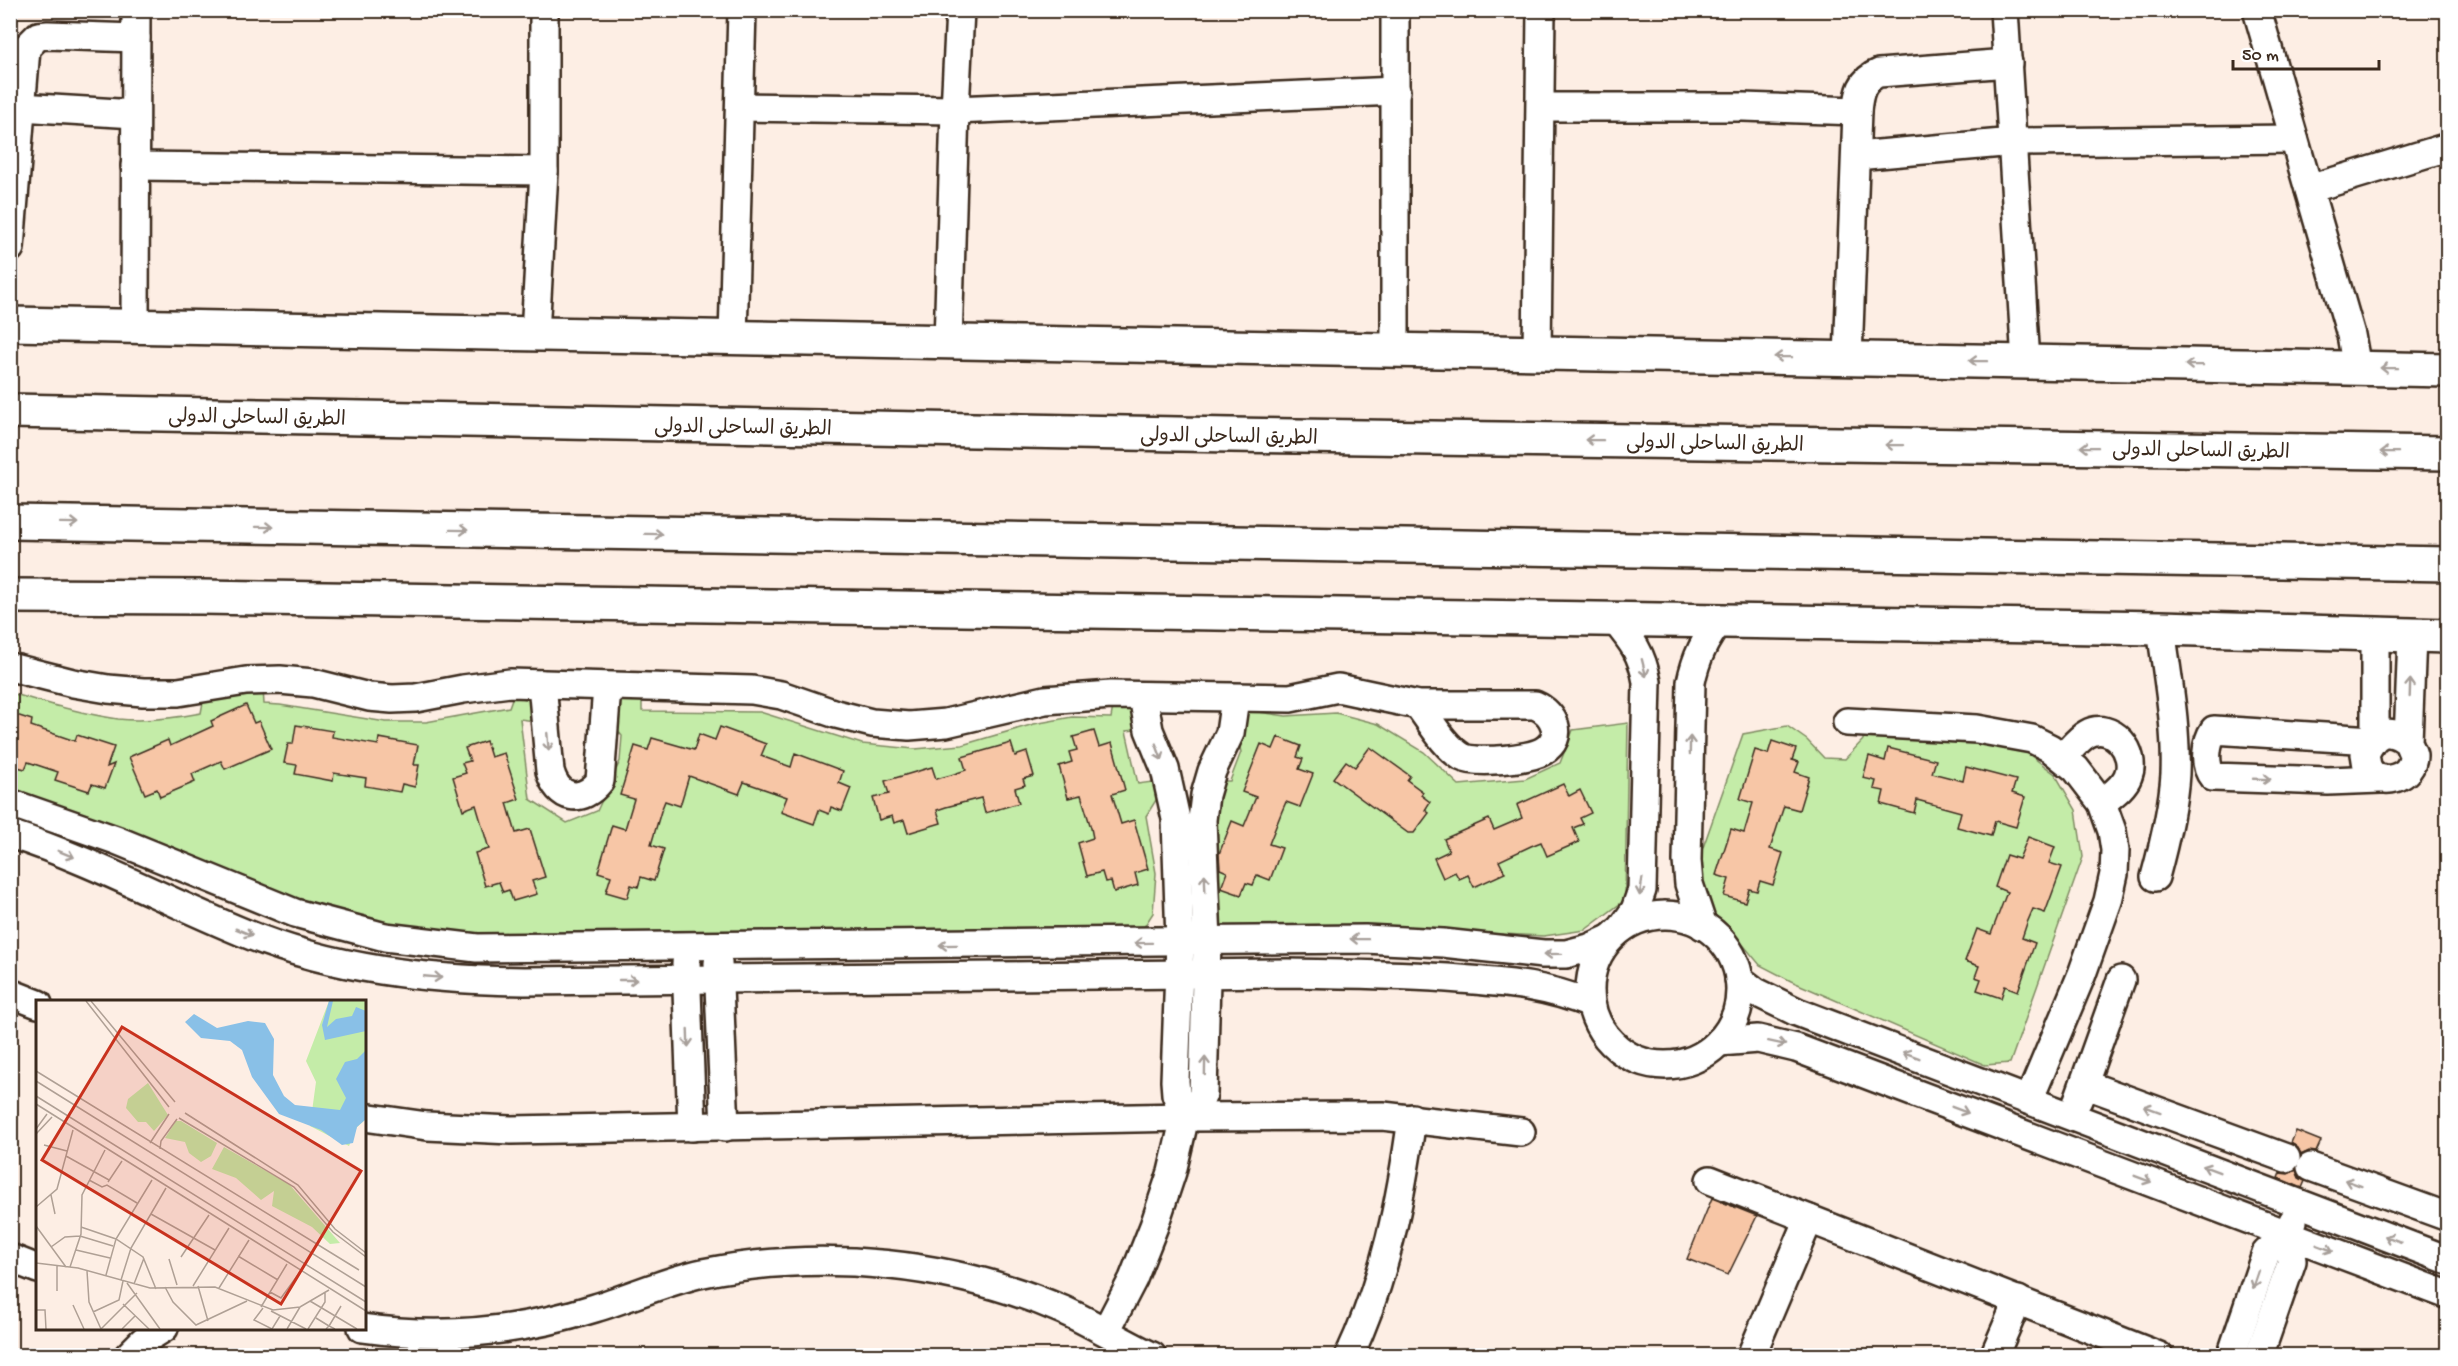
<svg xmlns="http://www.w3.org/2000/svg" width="2458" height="1366" font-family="'Gochi Hand','Playpen Sans Arabic',sans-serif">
  <rect width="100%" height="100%" fill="#fdeee4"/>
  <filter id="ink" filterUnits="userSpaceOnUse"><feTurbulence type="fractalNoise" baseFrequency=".0167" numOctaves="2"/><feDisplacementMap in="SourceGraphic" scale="12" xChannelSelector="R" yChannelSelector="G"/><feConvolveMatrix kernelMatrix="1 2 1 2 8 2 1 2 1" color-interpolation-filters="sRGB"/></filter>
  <g filter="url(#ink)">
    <g fill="#c4eca8" stroke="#808b63" stroke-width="1.5">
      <path d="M263,689L264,704L280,705L386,722H426L509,707L513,696L530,700L536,721L520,719L530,799L567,823L597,811L620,761L622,736L612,724V704L624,697H642V711L760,712L862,744L915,749L962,745L1034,724L1072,717L1111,718L1113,706L1131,707L1135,730L1126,731L1138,784L1152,782L1158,797L1146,816L1156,873L1153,913L1142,930L487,940L417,933L274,898L11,794V693C46,703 82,714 118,719C145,722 175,718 201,713L204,697Z"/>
      <path d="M1245,710L1286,716L1336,713L1378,724L1424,752L1459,785L1525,779L1560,763L1573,730L1628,723L1625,900L1585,930L1544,936L1459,932L1233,931L1214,926L1213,781H1230L1241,752L1237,735Z"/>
      <path d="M1865,723L1903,726L1914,740L1989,741L2026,752L2055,774L2076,810L2083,857L2010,1063L1985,1065L1791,981L1760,965L1740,941L1707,911L1694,873L1743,734L1787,726L1807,740L1824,758L1845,759L1863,740Z"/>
    </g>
    <g fill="#f7c6a6" stroke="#3b2a1e" stroke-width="1.5">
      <path d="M246,705L254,723L259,721L271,749L225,769L221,761L192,774L195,782L160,797L157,789L145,794L129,757L168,740L170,746L213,726L211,721Z"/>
      <path d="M10,713L32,720L31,726L75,741L77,735L114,747L107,767L114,764L105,788L92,784L89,791L55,780L58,772L28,762L25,769L10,765Z"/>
      <path d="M296,725L333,731L332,737L378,745L379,738L418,745L414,765H419L415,787L402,784L400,792L365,786L366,778L334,773L333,781L295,774L297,765L284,763L288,744H293Z"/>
      <path d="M720,727L766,744L761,756L791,767L795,753L843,771L839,783L851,788L842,811L831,807L829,814L819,810L814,824L781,812L787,797L744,782L739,794L689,776L680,806L665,801L661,811L651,845L664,849L654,881L641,877L638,887L631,885L627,898L606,892L611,876L598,872L612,825L625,829L634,799L620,795L635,746L648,750L652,738L694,750L699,734L715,740Z"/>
      <path d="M1094,731L1099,747L1112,743L1125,790L1112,794L1121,824L1134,820L1148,869L1135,873L1138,885L1114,892L1111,881L1105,882L1102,872L1087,876L1078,843L1093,838L1091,828L1081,795L1068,798L1059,766L1072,762L1069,752L1077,750L1073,737Z"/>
      <path d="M1278,737L1301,746L1297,757L1303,759L1299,769L1313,774L1300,807L1286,802L1282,811L1269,844L1282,848L1270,880L1257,875L1253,885L1246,883L1241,895L1221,888L1227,872L1220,869L1219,854L1232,821L1244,826L1256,797L1242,792L1261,744L1273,749Z"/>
      <path d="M486,741L491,757L504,753L519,799L507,803L516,833L530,829L545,877L532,881L537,894L513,901L509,890L503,892L499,882L485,886L475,853L489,849L476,805L463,810L453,777L466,773L462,763L470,761L465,748Z"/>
      <path d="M1772,741L1796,749L1792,760L1799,762L1795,772L1809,777L1799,810L1784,806L1770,849L1783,853L1773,885L1760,881L1757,891L1749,889L1745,902L1724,896L1729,879L1716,875L1731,829L1744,833L1753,803L1740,799L1755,750L1768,754Z"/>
      <path d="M1011,743L1015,756L1027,752L1034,776L1023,779L1025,785L1015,788L1019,803L985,813L981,798L946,807L937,810L941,823L908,833L904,820L894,823L892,816L879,820L873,798L889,794L885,781L932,767L936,779L951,775L966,770L962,757Z"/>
      <path d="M1370,747L1410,776L1407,780L1423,792L1421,795L1430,802L1425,810L1429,813L1414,833H1408L1333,778L1346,761L1355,767Z"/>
      <path d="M1888,748L1936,760L1932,773L1963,781L1966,767L2016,780L2012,793L2025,797L2016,827L1995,821L1991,836L1957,827L1961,812L1917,800L1914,813L1881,804L1884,791L1874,789L1876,781L1863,778L1869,756L1885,761Z"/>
      <path d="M1563,784L1569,796L1580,790L1591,813L1580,818L1583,824L1573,828L1579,842L1547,856L1541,842L1531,846L1499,861L1505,873L1474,887L1468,875L1459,879L1455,872L1443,878L1434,858L1449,851L1444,839L1489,819L1494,830L1522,818L1517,805Z"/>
      <path d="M2028,837L2055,847L2049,863L2062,867L2045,913L2033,909L2027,923L2022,938L2035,943L2018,991L2005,986L2001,998L1977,990L1981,979L1975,977L1979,966L1965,961L1977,929L1991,934L2007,892L1995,887L2006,855L2019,859Z"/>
      <path d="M2296,1131L2321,1141L2316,1152L2309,1151L2301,1155L2298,1148L2291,1143Z"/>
      <path d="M2296,1170L2299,1178L2305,1181L2302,1188L2278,1178L2280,1173L2288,1174Z"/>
      <path d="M1712,1198L1757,1216L1728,1275L1687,1259Z"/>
    </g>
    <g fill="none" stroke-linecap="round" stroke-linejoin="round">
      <g stroke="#3b2a1e" stroke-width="32">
        <g id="minor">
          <path d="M1395,10V350"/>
          <path d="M2004,10L2026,362"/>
          <path d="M2257,10L2351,335L2357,368"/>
          <path d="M20,107L135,114"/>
          <path d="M740,107L955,110L1396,91"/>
          <path d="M1541,107H1743L1857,111"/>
          <path d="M1856,156L2014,142L2294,139"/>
          <path d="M135,166L544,171"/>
          <path d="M2309,189L2448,147"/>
          <path d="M10,248L26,48L38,36L48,35L136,38"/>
          <path d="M135,326L136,10"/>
          <path d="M535,334L544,171V10"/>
          <path d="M733,338L742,10"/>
          <path d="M948,343L955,110L960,10"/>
          <path d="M1537,353L1541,10"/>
          <path d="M1848,359L1857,111C1859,93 1861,80 1879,73L2008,63"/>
          <path d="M1614,619C1632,641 1642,653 1647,682L1642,890L1635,910L1622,928"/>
          <path d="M2375,633V737"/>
          <path d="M10,667L73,683L108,689L143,692H178L246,681L280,680L313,683L369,697L392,699L416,698L463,689L510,683L752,690L781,695L836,714L872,723L909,726L946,723L1045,700L1111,695L1290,698L1338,688L1418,705H1535C1554,713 1566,737 1543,751C1530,759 1475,764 1462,757C1444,746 1431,722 1418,705"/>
          <path d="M542,684L550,771C558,800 582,804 600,781L607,687"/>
          <path d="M1143,696L1149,730L1165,769L1176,819L1180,942L1175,1081L1176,1094L1185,1117"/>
          <path d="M1847,722L1977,729L2032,739L2050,748L2076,769L2102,803L2112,831L2115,850L2114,874L2108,901L2082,974L2029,1100"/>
          <path d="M2372,740L2214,730C2206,742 2203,765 2213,777L2328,781L2380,779"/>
          <path d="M2408,742C2388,726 2375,732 2365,754C2366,758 2366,764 2368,768C2379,789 2414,778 2413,755C2412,751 2409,746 2408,742L2412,635"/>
          <path d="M2063,757C2070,750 2078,739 2087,734C2112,720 2138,753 2128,776C2124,787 2110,796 2102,803"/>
          <path d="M10,803L116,840L295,913L385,937L477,948L1365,939L1443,943L1543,954H1566L1589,948L1609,939"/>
          <path d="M10,834C91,860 164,900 242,932C331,969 428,980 524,981L1288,973C1345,974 1403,974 1460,979C1509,983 1544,985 1591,1004"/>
          <path d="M2155,877C2164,844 2173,808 2175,774C2177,726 2167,675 2161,628"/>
          <circle cx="1665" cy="990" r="75"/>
          <path d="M1703,926L1689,884L1687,861L1691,682C1696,657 1705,640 1720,620"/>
          <path d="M686,963L692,1127"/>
          <path d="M718,963L725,1127"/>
          <path d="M1739,979L1756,992L1797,1012L2448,1260"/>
          <path d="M10,993L38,1004"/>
          <path d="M1719,1042L1758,1039L1796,1048L2448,1295"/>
          <path d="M2084,1084L2286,1158"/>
          <path d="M2078,1100L2121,980"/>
          <path d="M364,1117L427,1126L511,1130L1185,1117L1383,1116L1521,1132"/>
          <path d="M2311,1167L2448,1217"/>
          <path d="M1710,1180L2159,1356"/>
          <path d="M10,1258L38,1269"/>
          <path d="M362,1328C440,1339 520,1332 595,1308C631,1297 666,1281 703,1273C822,1249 952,1262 1063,1310C1094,1324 1122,1342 1152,1356"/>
          <path d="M1106,1331L1133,1279L1154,1226L1172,1172L1185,1117L1197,1107L1203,1094L1207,941L1202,820L1205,795L1212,771L1230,733L1235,698"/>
          <path d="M128,1356L143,1341L164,1328"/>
          <path d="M1349,1356C1385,1280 1401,1200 1412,1118"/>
          <path d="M1751,1356L1809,1219"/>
          <path d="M1994,1356L2018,1300"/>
          <path d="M2231,1356L2266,1253L2288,1233L2293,1221"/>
          <path d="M2259,1356L2292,1261L2288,1233"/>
        </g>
      </g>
      <g stroke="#3b2a1e" stroke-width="38">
        <g id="major">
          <path d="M10,324L2448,370"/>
          <path d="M10,596L201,597L2161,628L2448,636"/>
        </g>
      </g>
      <g stroke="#3b2a1e" stroke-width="38">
        <g id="highway">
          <path d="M10,411L1231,435L2448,453"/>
          <path d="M10,522L2448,564"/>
        </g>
      </g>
      <use href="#minor" stroke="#fff" stroke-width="27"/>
      <use href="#major" stroke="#fff" stroke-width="33"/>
      <use href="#highway" stroke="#fff" stroke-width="33"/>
    </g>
    <defs><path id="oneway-shaft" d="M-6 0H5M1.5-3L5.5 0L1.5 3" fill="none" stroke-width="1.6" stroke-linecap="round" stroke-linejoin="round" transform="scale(1.5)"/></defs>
    <g stroke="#a79f9a">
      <use href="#oneway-shaft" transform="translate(1783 357) rotate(-179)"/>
      <use href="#oneway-shaft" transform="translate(1978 361) rotate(-179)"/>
      <use href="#oneway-shaft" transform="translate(2194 365) rotate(-179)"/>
      <use href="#oneway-shaft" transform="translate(2389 368) rotate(-179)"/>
      <use href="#oneway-shaft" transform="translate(1594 440) rotate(-179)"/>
      <use href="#oneway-shaft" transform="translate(1894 445) rotate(-179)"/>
      <use href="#oneway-shaft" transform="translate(2089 447) rotate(-179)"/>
      <use href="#oneway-shaft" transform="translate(2389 452) rotate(-179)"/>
      <use href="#oneway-shaft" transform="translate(69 523) rotate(1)"/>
      <use href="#oneway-shaft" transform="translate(264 527) rotate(1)"/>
      <use href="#oneway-shaft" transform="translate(459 530) rotate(1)"/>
      <use href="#oneway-shaft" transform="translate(654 534) rotate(1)"/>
      <use href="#oneway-shaft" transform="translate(1644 668) rotate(76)"/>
      <use href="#oneway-shaft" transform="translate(2410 688) rotate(-88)"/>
      <use href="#oneway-shaft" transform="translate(548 742) rotate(85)"/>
      <use href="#oneway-shaft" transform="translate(1690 745) rotate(-89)"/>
      <use href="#oneway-shaft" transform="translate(1159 752) rotate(69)"/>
      <use href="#oneway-shaft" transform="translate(2262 779) rotate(2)"/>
      <use href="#oneway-shaft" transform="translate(66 854) rotate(22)"/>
      <use href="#oneway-shaft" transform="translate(1205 883) rotate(-92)"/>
      <use href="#oneway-shaft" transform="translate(1641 887) rotate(99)"/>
      <use href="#oneway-shaft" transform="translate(244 932) rotate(22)"/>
      <use href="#oneway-shaft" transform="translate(1359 939) rotate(-179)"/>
      <use href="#oneway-shaft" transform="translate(1143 943) rotate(179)"/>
      <use href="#oneway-shaft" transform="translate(948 945) rotate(179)"/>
      <use href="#oneway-shaft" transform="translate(1553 954) rotate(179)"/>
      <use href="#oneway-shaft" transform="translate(433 977) rotate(5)"/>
      <use href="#oneway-shaft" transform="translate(628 980)"/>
      <use href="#oneway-shaft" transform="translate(688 1038) rotate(88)"/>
      <use href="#oneway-shaft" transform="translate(1777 1043) rotate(12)"/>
      <use href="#oneway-shaft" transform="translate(1911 1055) rotate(-159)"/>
      <use href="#oneway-shaft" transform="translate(1205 1066) rotate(-89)"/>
      <use href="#oneway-shaft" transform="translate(2152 1109) rotate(-160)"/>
      <use href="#oneway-shaft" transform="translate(1960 1110) rotate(21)"/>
      <use href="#oneway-shaft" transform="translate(2211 1169) rotate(-159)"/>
      <use href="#oneway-shaft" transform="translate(2143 1179) rotate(21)"/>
      <use href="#oneway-shaft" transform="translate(2353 1183) rotate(-160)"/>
      <use href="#oneway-shaft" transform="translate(2393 1239) rotate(-159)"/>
      <use href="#oneway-shaft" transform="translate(2325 1248) rotate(21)"/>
      <use href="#oneway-shaft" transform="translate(2256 1280) rotate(109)"/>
    </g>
  </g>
  <g text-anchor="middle" stroke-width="5" stroke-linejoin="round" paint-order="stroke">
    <g font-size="20" fill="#3b2a1e" stroke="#fff">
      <text transform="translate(257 416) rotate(1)" y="7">الطريق الساحلى الدولى</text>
      <text transform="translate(743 426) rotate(1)" y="7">الطريق الساحلى الدولى</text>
      <text transform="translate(1229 435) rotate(1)" y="7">الطريق الساحلى الدولى</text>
      <text transform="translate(1715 442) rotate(1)" y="7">الطريق الساحلى الدولى</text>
      <text transform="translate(2201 449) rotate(1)" y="7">الطريق الساحلى الدولى</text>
    </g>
  </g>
  <g transform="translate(36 1000)">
    <rect width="330" height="330" fill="#fdeee4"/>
    <path d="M293,1H330V119L321,127L313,146L274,126L280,82L270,61ZM112,83L132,115L118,131L110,122H102L90,108L92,99ZM140,121H145L181,143L175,156L165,162L153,153L149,142L129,138ZM188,147L253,184L304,243L294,244L276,227L236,206L238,191L225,200L200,178L176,169Z" fill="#c4eca8"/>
    <path d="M293,1H297L291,27L300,19L316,16L320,7L330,11V31L289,40L286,25ZM158,14L181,28L212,21L229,23L238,39L237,75L248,96L259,105L304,110L310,98L300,79L309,62L321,59L330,50V119L321,127L317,143L306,145L285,130L243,114L216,77L206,50L194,41L165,38L149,22Z" fill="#89c0e7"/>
    <path fill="none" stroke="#afa095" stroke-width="1.5" d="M50,1L133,107M55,1L139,102M0,71L323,270M0,81L330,287M0,96L330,302M0,104L330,311M149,113L262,185L299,229L330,253M143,118L258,187L297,232L330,257M0,129L11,114M0,134L16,117M114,143L133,114M8,145L31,151M124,149L125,141L141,119M30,156L73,180M53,180L66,187L71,185L101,203M72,182L86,161M15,195L19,214M0,207L21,189L37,130M115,214L179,250M0,226L30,267M45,227L80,239L107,257L120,289M15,247L29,237L44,236L77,246M40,250L74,258M202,256L242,280M145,257L173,215M133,259L141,285M0,263L42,268L114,288L179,287L237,310L264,307L293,290M21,266V291M34,267L45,234L46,195L69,150M51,271L53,302L65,329M70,275L80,239L116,180M85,280L95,248L130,188M91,283L124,329M98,284L108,258M157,286L193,228M162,286L172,321M129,287L137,302L160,325L211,301M183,288L213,240M234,292L245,298L264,272M274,301L321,329M87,304L113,329M37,305L48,329M225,307L251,264M227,308L218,320L236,329L244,316M0,310H9L10,329M235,311L270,329M57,312L83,300L87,281M280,318L293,326L290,329M65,329L101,293M86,329L99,316M251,329L264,307M272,329L289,302V292M299,329L293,326L305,306"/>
    <path fill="#c8321e" fill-opacity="0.15" stroke="#c8321e" stroke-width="3" d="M86,27L325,171L245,304L6,160Z"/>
    <rect width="330" height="330" fill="none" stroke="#3b2a1e" stroke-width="3"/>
  </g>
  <rect width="2458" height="1366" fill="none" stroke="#fff" stroke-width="36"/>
  <rect x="18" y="18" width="2422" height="1330" fill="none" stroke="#3b2a1e" stroke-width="2" filter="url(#ink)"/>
  <path d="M2233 60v9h146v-9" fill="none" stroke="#3b2a1e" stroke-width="3"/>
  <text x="2242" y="60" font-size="18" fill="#3b2a1e" stroke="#ffffff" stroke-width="4.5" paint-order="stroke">50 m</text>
</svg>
